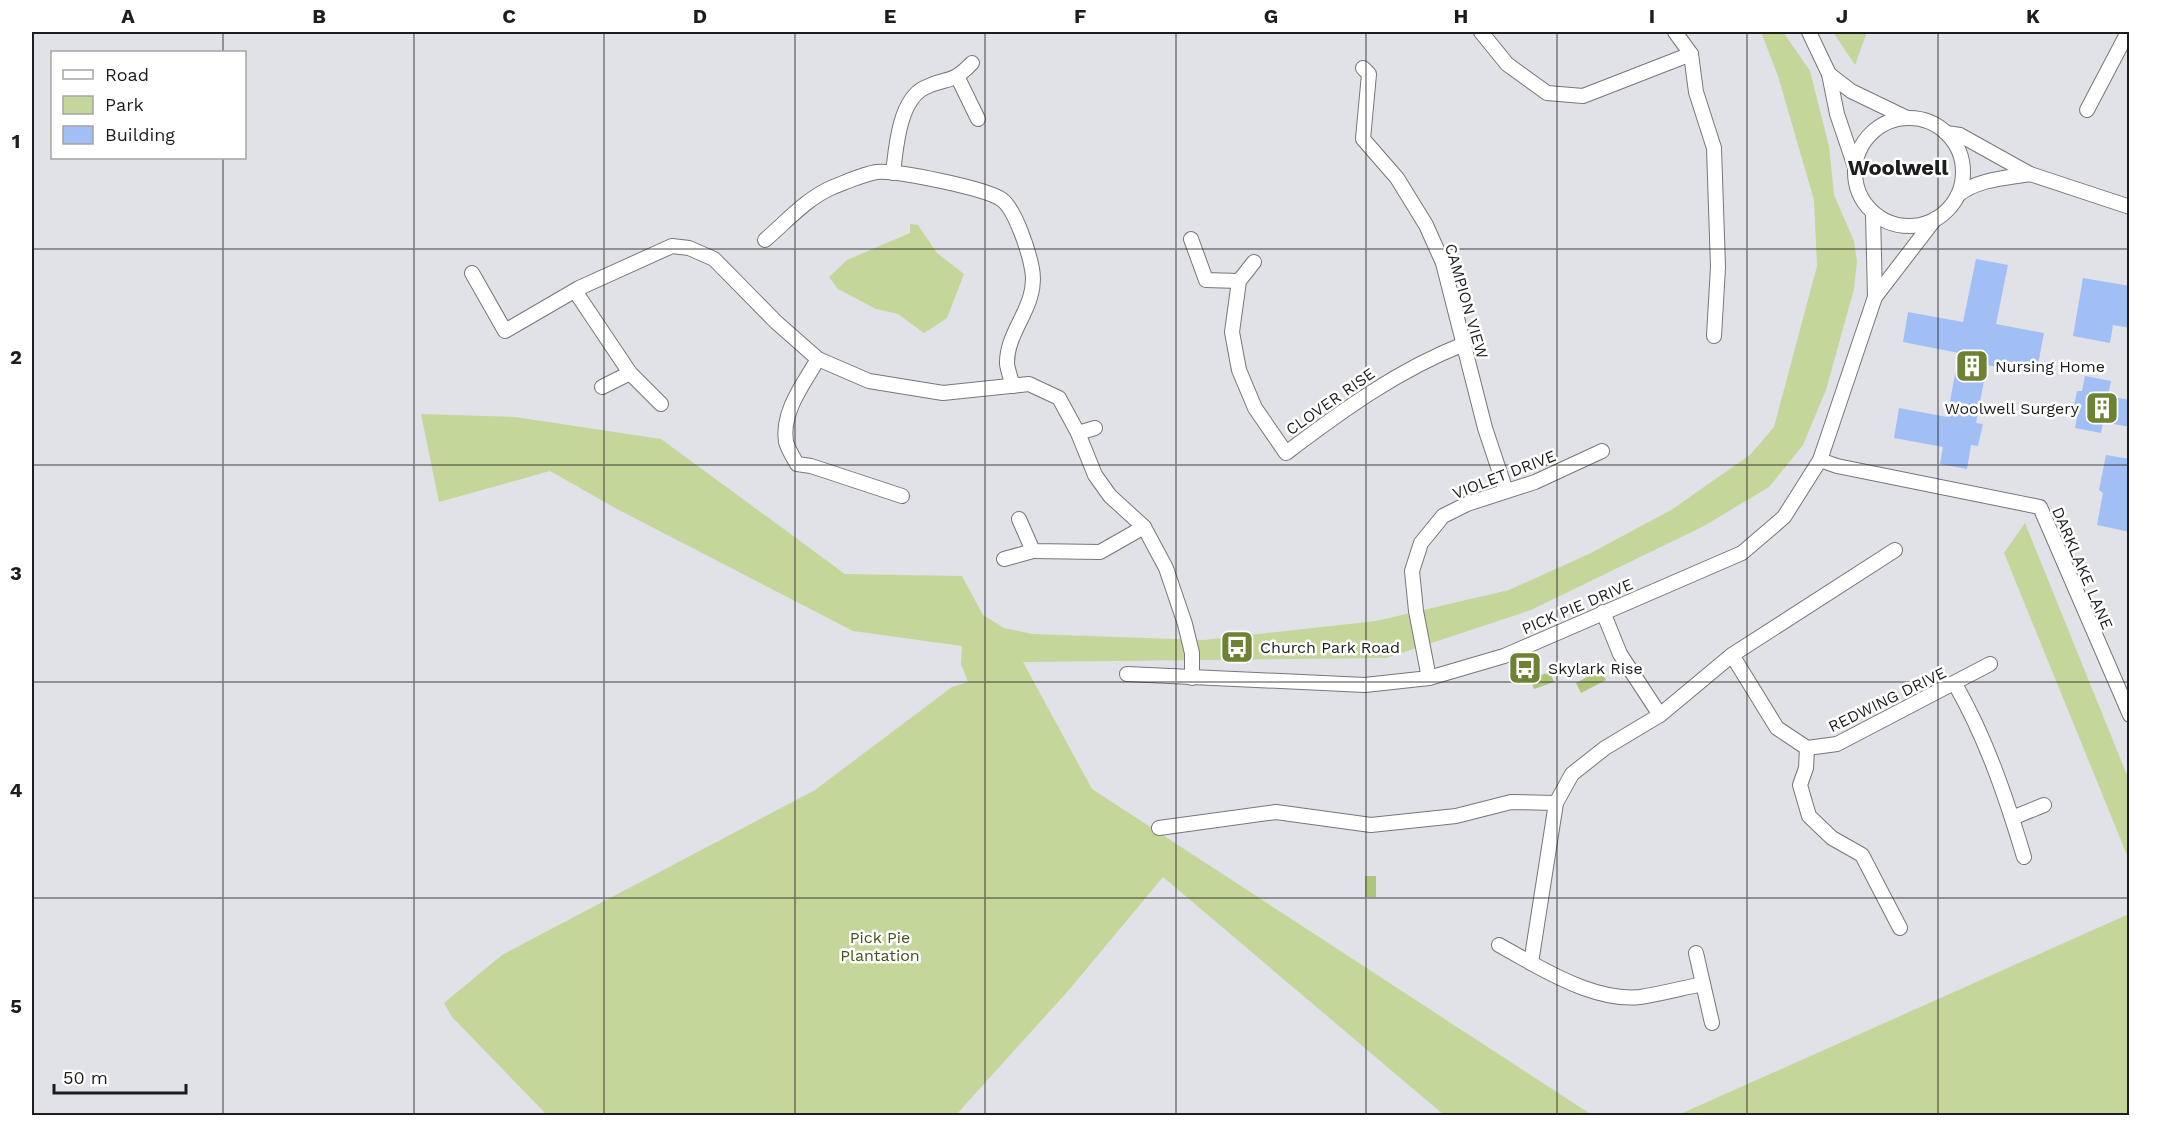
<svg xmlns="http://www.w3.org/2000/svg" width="2161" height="1147" font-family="'Work Sans',sans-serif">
  <rect width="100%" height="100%" fill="#e0e2e7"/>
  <g fill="#c4d69a">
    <path d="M1761,32H1783L1810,71L1829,146L1834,195L1854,241L1857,261L1854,289L1826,390L1803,445L1769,487L1704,526L1531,610L1386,658L1023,662L1092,789L1592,1115H1444L1163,877L1068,991L956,1115H547L452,1017L444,1003L502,955L815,790L952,687L968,682L961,664L962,646L853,631L617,509L550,471L439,502L421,414L515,417L661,439L845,574L962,576L983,615L1004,628L1032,634L1204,640L1376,621L1509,590L1589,554L1671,510L1750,455L1774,427L1817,266L1814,200L1778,76Z"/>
    <path d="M1833,32H1867L1855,65Z"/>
    <path d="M910,224L918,225L937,253L964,274L947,318L924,333L898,314L876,309L838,289L829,277L847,260L910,233Z"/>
    <path d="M2025,523L2129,780V860L2004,553Z"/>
    <path d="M2129,914V1115H1678Z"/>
  </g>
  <g fill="#afc579">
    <path d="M1600,670L1606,680L1581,693L1576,683Z"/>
    <path d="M1550,672L1554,682L1534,689L1530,679Z"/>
    <rect x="1365" y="876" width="11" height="21"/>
  </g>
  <g fill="#a1bff5">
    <path d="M1976,259L2008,265L1996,324L2044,333L2036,375L1987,365L1976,423L1983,424L1978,446L1971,445L1967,469L1940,464L1943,447L1894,438L1899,408L1947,417L1959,353L1903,342L1908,312L1963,322Z"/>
    <path d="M2083,278L2130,286V328L2113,325L2110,343L2073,336Z"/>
    <path d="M2085,376L2111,381L2108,396L2130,400V427L2103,422L2101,433L2075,428L2077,418L2072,416L2077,391H2082Z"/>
    <path d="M2106,455L2130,459V532L2097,525L2103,493L2099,490Z"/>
  </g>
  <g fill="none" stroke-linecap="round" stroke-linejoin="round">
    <g stroke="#75777b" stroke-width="16">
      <g id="minor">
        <path d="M1481,32L1507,64L1547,93L1583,96L1691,54"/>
        <path d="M1675,32L1691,54L1696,92L1714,148L1718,267L1714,336"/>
        <path d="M1809,32L1829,74L1837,114L1855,167"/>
        <path d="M1363,68L1369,74L1363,139L1397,178L1426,225L1443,263L1485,428L1506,491"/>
        <path d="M1829,74L1851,91L1907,118"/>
        <path d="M958,78L978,119"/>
        <path d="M2087,110L2128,32"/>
        <circle cx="1909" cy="172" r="54"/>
        <path d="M1946,133L1960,135L2030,174L2130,207"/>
        <path d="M893,173C896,148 899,101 924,88C947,76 950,86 972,63"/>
        <path d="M1958,195C1978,179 2006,178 2030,174"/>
        <path d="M1873,213L1875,297"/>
        <path d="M1191,239L1206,280L1239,281"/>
        <path d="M765,240C787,221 807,198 833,187C846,182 863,174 877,172C896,170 984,188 1001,199C1015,208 1029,252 1032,269C1039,306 1006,330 1007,364C1008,371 1011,379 1013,386"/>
        <path d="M1254,262L1239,281L1232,332L1239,370L1255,408L1286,453C1343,410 1398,370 1464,344"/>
        <path d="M472,273L505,331L579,288L672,246L689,248L714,259L776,322L818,359L869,381L943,393L1029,384L1059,398L1078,433L1095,475L1110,496L1144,527L1166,568L1185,624L1192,653V678"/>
        <path d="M575,291L630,373L661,404"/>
        <path d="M818,359C804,383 781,412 786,442C788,449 793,457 797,464L811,466L902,496"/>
        <path d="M602,387L630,373"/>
        <path d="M1078,433L1095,428"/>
        <path d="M1820,460L1837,466L2040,507L2130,715"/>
        <path d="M1019,519L1033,551L1100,552L1144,527"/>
        <path d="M1004,559L1033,551"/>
        <path d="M1603,612L1620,654L1660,715L1732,655L1895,550"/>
        <path d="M1732,655L1777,728L1807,748L1837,744L1990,664"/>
        <path d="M1127,674L1365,685L1429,678L1504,656L1742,553L1784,517L1820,460L1875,297L1935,219"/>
        <path d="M1429,678L1416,611L1412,571L1421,543L1443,516L1467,504L1535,482L1602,451"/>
        <path d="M1955,684C1986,738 2006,797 2024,857"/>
        <path d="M1660,715L1605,748L1572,774L1556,803L1531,963C1562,980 1603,1001 1640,997C1661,994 1682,988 1703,984"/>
        <path d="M1807,748L1806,768L1800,785L1809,816L1832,838L1862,855L1900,928"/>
        <path d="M2012,818L2044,805"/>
        <path d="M1159,828L1276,812L1371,825L1456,816L1511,802L1556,803"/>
        <path d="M1499,945L1531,963"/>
        <path d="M1696,953L1712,1023"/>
      </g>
    </g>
    <use href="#minor" stroke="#fff" stroke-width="14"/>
  </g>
  <path fill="none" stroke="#1c1d1e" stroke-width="1.5" stroke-opacity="0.55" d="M223,32V52M414,32V1116M604,32V1116M795,32V1116M985,32V1116M1176,32V1116M1366,32V1116M1557,32V1116M1747,32V1116M1938,32V1116M223,158V1116M32,249H2130M32,465H2130M32,682H2130M32,898H2130"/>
  <defs>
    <g id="building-square" transform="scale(1.725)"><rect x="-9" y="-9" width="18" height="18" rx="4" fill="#6d8232" stroke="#fff"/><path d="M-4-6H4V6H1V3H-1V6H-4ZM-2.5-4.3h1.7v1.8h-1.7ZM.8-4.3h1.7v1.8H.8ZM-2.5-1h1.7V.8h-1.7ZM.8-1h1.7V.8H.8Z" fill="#fff"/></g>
    <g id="bus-square" transform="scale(1.725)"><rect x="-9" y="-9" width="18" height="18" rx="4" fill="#6d8232" stroke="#fff"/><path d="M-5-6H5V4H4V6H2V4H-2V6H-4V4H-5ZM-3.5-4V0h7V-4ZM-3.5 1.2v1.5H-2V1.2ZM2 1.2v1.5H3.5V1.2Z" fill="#fff"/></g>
  </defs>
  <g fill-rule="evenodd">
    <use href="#building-square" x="1972" y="366"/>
    <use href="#building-square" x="2102" y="408"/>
    <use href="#bus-square" x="1237" y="647"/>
    <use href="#bus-square" x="1525" y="668"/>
  </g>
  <g text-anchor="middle" stroke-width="5" stroke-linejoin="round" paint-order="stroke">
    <g font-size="16" fill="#1c1d1e" stroke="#fff">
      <text transform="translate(1467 301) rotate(74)" y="6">CAMPION VIEW</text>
      <text transform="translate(1330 401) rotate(-35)" y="6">CLOVER RISE</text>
      <text transform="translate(1504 474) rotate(-21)" y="6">VIOLET DRIVE</text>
      <text transform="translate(2083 568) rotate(67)" y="6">DARKLAKE LANE</text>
      <text transform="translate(1577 606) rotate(-23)" y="6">PICK PIE DRIVE</text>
      <text transform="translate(1887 699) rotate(-26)" y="6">REDWING DRIVE</text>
    </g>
    <g font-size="16" fill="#1c1d1e" stroke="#fff" text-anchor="start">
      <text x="1995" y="372">Nursing Home</text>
      <text x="2079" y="414" text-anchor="end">Woolwell Surgery</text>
      <text x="1260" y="653">Church Park Road</text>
      <text x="1548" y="674">Skylark Rise</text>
    </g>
    <g font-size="16" fill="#44521b" stroke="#fff">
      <text x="880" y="943">Pick Pie<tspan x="880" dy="18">Plantation</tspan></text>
    </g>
    <g font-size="22" font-weight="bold" fill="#1c1d1e" stroke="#fff">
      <text x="1898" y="175">Woolwell</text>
    </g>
  </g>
  <rect width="2161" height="1147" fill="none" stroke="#ffffff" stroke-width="66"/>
  <rect x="51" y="51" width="195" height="108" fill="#ffffff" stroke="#a4a5a5" stroke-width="1.5"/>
  <rect x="63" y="70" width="30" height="9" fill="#ffffff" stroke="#a4a5a5" stroke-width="1.5"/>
  <text x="105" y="81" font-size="18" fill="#1c1d1e">Road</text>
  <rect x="63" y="96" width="30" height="18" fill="#c4d69a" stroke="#a4a5a5" stroke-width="1.5"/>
  <text x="105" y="111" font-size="18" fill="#1c1d1e">Park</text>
  <rect x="63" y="126" width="30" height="18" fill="#a1bff5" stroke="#a4a5a5" stroke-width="1.5"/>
  <text x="105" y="141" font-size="18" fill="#1c1d1e">Building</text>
  <path d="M54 1084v9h132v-9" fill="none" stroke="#1c1d1e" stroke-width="3"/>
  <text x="63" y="1084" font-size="18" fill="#1c1d1e" stroke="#ffffff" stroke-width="4.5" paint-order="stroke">50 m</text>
  <rect x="33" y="33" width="2095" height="1081" fill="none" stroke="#1c1d1e" stroke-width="2"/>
  <g font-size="20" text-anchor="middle" font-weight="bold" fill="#1c1d1e">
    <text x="128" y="23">A</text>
    <text x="319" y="23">B</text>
    <text x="509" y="23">C</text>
    <text x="700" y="23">D</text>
    <text x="890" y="23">E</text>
    <text x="1080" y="23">F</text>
    <text x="1271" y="23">G</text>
    <text x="1461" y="23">H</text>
    <text x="1652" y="23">I</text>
    <text x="1842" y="23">J</text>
    <text x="2033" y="23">K</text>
    <text x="16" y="148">1</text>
    <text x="16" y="364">2</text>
    <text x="16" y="580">3</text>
    <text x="16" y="797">4</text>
    <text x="16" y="1013">5</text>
  </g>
</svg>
